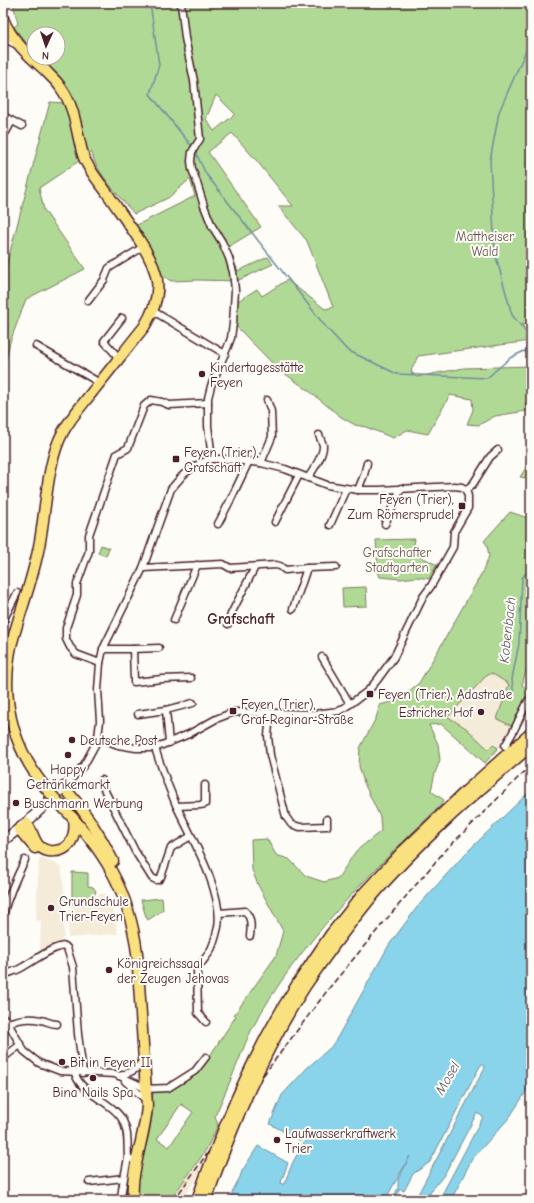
<svg xmlns="http://www.w3.org/2000/svg" width="534" height="1203" font-family="'Comic Neue',sans-serif">
  <rect width="100%" height="100%" fill="#fdfcf7"/>
  <filter id="ink" filterUnits="userSpaceOnUse"><feTurbulence type="fractalNoise" baseFrequency=".025" numOctaves="2"/><feDisplacementMap in="SourceGraphic" scale="8" xChannelSelector="R" yChannelSelector="G"/><feConvolveMatrix kernelMatrix="1 2 1 2 8 2 1 2 1" color-interpolation-filters="sRGB"/></filter>
  <g filter="url(#ink)">
    <g fill="#f4ebd9">
      <path d="M491,673L509,683L497,719L512,726L506,740L499,748L493,745L488,749L466,728L447,717L485,677Z"/>
      <path d="M39,858L54,863L61,867L65,897L64,937L61,942L40,953L41,921L36,920Z"/>
      <path d="M99,894H108L118,934H114L68,938L69,910L73,909L72,904L94,905V901Z"/>
      <path d="M206,1150L198,1177L182,1200H170Z"/>
    </g>
    <g fill="#b0d996" stroke="#7d7c60" fill-rule="evenodd">
      <path d="M13,3H178V5L183,3H531V325L522,324L530,341L418,356L411,371L416,377L464,368L531,366V402H525L526,411L495,416L479,425L467,424L473,410L472,399L450,395L428,434L407,430L393,438L366,427L355,425L341,417L309,391L277,368L233,323L238,301L257,289L262,296L287,280L325,309L333,307L307,241L278,206H293L256,160L232,133L208,152L261,227L228,247L238,271L268,257L273,264L237,281L198,280L171,281L163,276L135,226L195,196L190,179L168,198L134,214C122,199 94,171 92,152L87,154L72,96L60,78L38,58H58V34H34V53L14,27L18,24ZM216,95L235,114L214,131L206,119Z"/>
      <path d="M50,102L65,103L79,161L39,188L44,210L85,269L26,299L10,342L3,372V278Z"/>
      <path d="M531,460V479L520,477Z"/>
      <path d="M510,512L531,519V645L527,667L522,685L527,689L531,687V697L526,700L512,726L497,719L509,684L491,673L485,677L448,717L466,728L488,749L493,745L498,748L485,763L441,724L429,725L438,744L440,760L435,773L431,791L444,800L440,806C372,871 298,944 253,1027C248,1036 244,1047 240,1057C232,1077 224,1096 215,1116L218,1125L206,1150L170,1200H139C133,1174 148,1148 151,1122C153,1112 152,1101 153,1091L167,1090L209,1057L236,1016L234,1015L276,956L283,931L258,885L252,870L251,840L267,839L276,855L289,859L306,876L324,882L338,878L356,851L381,831L380,817L364,783L359,766L360,748L376,718L380,705L398,700L419,683L446,637L482,573L489,556L487,545L484,541ZM181,1104L193,1112L169,1147L157,1139Z"/>
      <path d="M415,539L413,549L416,554L437,565L429,579L417,577L401,579L380,577L378,571L376,540Z"/>
      <path d="M101,545L109,548L106,556L98,553Z"/>
      <path d="M366,587L367,606L343,607L342,588Z"/>
      <path d="M72,872L88,873V886L93,887L96,891L94,896L88,897V904H72Z"/>
      <path d="M162,898L163,910L148,920L146,917L141,900Z"/>
    </g>
    <path fill="#89d4ea" stroke="#708c9e" d="M531,790V1084L509,1118L472,1159L451,1200H439L483,1117L477,1113L444,1175L432,1190L426,1200H415L484,1069L485,1066L483,1064L480,1066L430,1162L413,1174L404,1191L400,1189L394,1200H392L398,1188V1180L410,1156L385,1200H230L233,1190L240,1177L242,1171L258,1146L288,1163L281,1182L282,1184H284L293,1162L308,1135L306,1134L301,1141L270,1124L282,1095L307,1068L331,1047L337,1038L389,945L418,906L466,853Z"/>
    <g fill="none" stroke-linecap="round" stroke-linejoin="round">
      <g stroke="#708c9e" stroke-width="1.5">
        <path d="M150,3L159,65L150,94L193,148"/>
        <path d="M531,39L499,112L490,161L495,253L512,315L531,338"/>
        <path d="M195,151L206,174L325,326L347,350L397,374L487,378L510,358L524,351L531,352"/>
        <path d="M514,697L512,679L519,643L522,578L531,567"/>
      </g>
      <g stroke="#4a1f2b" stroke-width="9">
        <g id="street">
          <path d="M181,3L185,38L194,81L200,139L192,152L191,161L192,169L196,180L204,206L212,226L222,242L229,258L233,272L235,290L233,323L231,338L228,346L211,386L208,398V426L212,459"/>
          <path d="M3,38L17,45"/>
          <path d="M3,116L22,126"/>
          <path d="M6,132L12,121"/>
          <path d="M88,301L104,280L109,268L143,247"/>
          <path d="M153,311L225,354"/>
          <path d="M36,346L100,383"/>
          <path d="M119,358L104,341L122,318"/>
          <path d="M261,463L272,437L271,411L267,400"/>
          <path d="M308,478C313,470 324,455 323,445C322,442 320,438 319,435"/>
          <path d="M358,490L364,475L367,463"/>
          <path d="M466,490L473,484L490,457L498,450"/>
          <path d="M275,522L299,475"/>
          <path d="M218,524L230,501L249,461"/>
          <path d="M385,524L401,488"/>
          <path d="M330,525L346,489"/>
          <path d="M143,568L223,564L230,568L276,565L280,566L285,570L307,568L293,609"/>
          <path d="M307,568L336,567"/>
          <path d="M174,620L197,565"/>
          <path d="M3,621L17,593"/>
          <path d="M228,624L231,614L255,567"/>
          <path d="M103,649H133L134,682L162,679L191,678"/>
          <path d="M133,649L159,648"/>
          <path d="M322,657L350,704"/>
          <path d="M100,663L76,654L70,647L66,639V628L77,595V584L89,551V535L117,454L128,448L144,406L151,400L162,402L169,405L208,403"/>
          <path d="M166,710L169,743"/>
          <path d="M270,713L268,736L270,755L286,817L291,824L300,827L327,826V819"/>
          <path d="M138,714L166,710L193,703"/>
          <path d="M98,737L118,745L136,748H155L189,734L216,719L234,712L314,714L339,711L350,704L368,691L378,679L394,657L423,597L431,586L453,547L454,532L468,508V496L466,490"/>
          <path d="M505,746L513,732L528,701L531,699"/>
          <path d="M155,748C161,767 168,786 176,805C191,837 224,892 218,927C216,936 214,945 209,953C205,959 200,964 197,970L198,1013L206,1022"/>
          <path d="M102,780L103,787L135,851L152,878L156,880H158L161,877L171,848L191,836"/>
          <path d="M64,787L84,765L95,745L98,737L100,721L98,690L100,663L103,649L143,568L171,489L183,475L192,468L203,462L212,459H224L261,463L285,469L327,485L358,490H379L455,486L462,487L466,490"/>
          <path d="M177,806L200,805L205,804V785"/>
          <path d="M219,913L245,911C252,918 251,927 250,936"/>
          <path d="M3,915C8,896 16,878 25,860"/>
          <path d="M3,975C9,973 16,971 21,968C34,961 51,947 65,946L67,948L73,967L78,1034L83,1073"/>
          <path d="M3,1017L8,1023L24,1051L39,1063L60,1071L115,1074L135,1083L146,1089L168,1088L195,1071L206,1057"/>
          <path d="M8,1023C19,1019 29,1017 41,1020C47,1021 50,1024 57,1024"/>
          <path d="M3,1058L20,1045"/>
          <path d="M75,1073C79,1093 114,1102 123,1121C129,1132 127,1145 128,1158L137,1161"/>
          <path d="M119,1076C130,1073 138,1070 143,1059"/>
          <path d="M125,1081L146,1100"/>
          <path d="M89,1182L124,1178L128,1158"/>
          <path d="M123,1200L121,1196L124,1178"/>
        </g>
      </g>
      <g stroke="#4a1f2b" stroke-width="12">
        <path id="secondary" d="M3,841L26,823L64,787"/>
      </g>
      <g stroke="#4a1f2b" stroke-width="13">
        <g id="primary">
          <path d="M3,19C12,41 28,55 45,70C50,76 57,81 61,88C72,103 75,120 79,139C81,147 82,155 86,162C91,172 98,181 105,190C115,205 126,220 136,235C158,268 167,290 144,327C127,348 110,370 93,391C83,404 71,417 63,432C47,461 46,508 40,541C34,577 20,611 11,646C0,700 13,750 49,792"/>
          <path d="M64,787C84,810 100,834 113,861"/>
          <path d="M59,803C103,849 129,889 137,953L147,1106C145,1136 130,1172 133,1200"/>
          <path d="M26,823C33,830 33,841 40,847C44,850 50,852 55,851C72,850 76,833 74,819"/>
          <path d="M19,829L35,848"/>
          <path d="M298,983L331,934L363,894L403,851L467,790L531,733"/>
          <path d="M304,988C324,958 346,928 369,900C417,843 474,794 531,746"/>
        </g>
      </g>
      <use href="#street" stroke="#fdfcf7" stroke-width="6"/>
      <use href="#secondary" stroke="#fdfcf7" stroke-width="9"/>
      <use href="#primary" stroke="#fae180" stroke-width="10"/>
      <path stroke="#4a1f2b" stroke-width="1.5" stroke-dasharray="6 3" stroke-linecap="butt" d="M174,1200L262,1077L330,987L385,921L443,853L531,765"/>
      <g stroke="#4a1f2b" stroke-width="13" stroke-linecap="butt">
        <g id="primary-bridge">
          <path d="M49,792L59,803"/>
          <path d="M197,1200C224,1124 254,1051 298,983"/>
          <path d="M206,1200C232,1126 262,1054 304,988"/>
        </g>
      </g>
      <use href="#primary-bridge" stroke="#fae180" stroke-width="10"/>
    </g>
  </g>
  <g fill="#4a1f2b" stroke="#fdfcf7" stroke-width="1.5">
    <circle cx="202" cy="374" r="4"/>
    <rect x="172" y="455" width="8" height="8" rx="2"/>
    <rect x="458" y="502" width="8" height="8" rx="2"/>
    <rect x="366" y="690" width="8" height="8" rx="2"/>
    <rect x="229" y="707" width="8" height="8" rx="2"/>
    <circle cx="481" cy="712" r="4"/>
    <circle cx="72" cy="740" r="4"/>
    <circle cx="68" cy="755" r="4"/>
    <circle cx="16" cy="803" r="4"/>
    <circle cx="51" cy="908" r="4"/>
    <circle cx="109" cy="970" r="4"/>
    <circle cx="62" cy="1062" r="4"/>
    <circle cx="93" cy="1078" r="4"/>
    <circle cx="277" cy="1140" r="4"/>
  </g>
  <g text-anchor="middle" stroke-width="4" stroke-linejoin="round" paint-order="stroke">
    <g font-size="13" fill="#69574b" stroke="#fdfcf7">
      <text x="485" y="241">Mattheiser<tspan x="485" dy="15">Wald</tspan></text>
      <text x="397" y="557">Grafschafter<tspan x="397" dy="15">Stadtgarten</tspan></text>
    </g>
    <g font-size="13" fill="#4a1f2b" stroke="#fdfcf7" text-anchor="start">
      <text x="210" y="372">Kindertagesstätte<tspan x="210" dy="15">Feyen</tspan></text>
      <text x="184" y="457">Feyen (Trier),<tspan x="184" dy="15">Grafschaft</tspan></text>
      <text x="454" y="504" text-anchor="end">Feyen (Trier),<tspan x="454" dy="15">Zum Römersprudel</tspan></text>
      <text x="378" y="699">Feyen (Trier), Adastraße</text>
      <text x="241" y="709">Feyen (Trier),<tspan x="241" dy="15">Graf-Reginar-Straße</tspan></text>
      <text x="473" y="717" text-anchor="end">Estricher Hof</text>
      <text x="80" y="745">Deutsche Post</text>
      <text x="68" y="774" text-anchor="middle">Happy<tspan x="68" dy="15">Getränkemarkt</tspan></text>
      <text x="24" y="808">Buschmann Werbung</text>
      <text x="59" y="906">Grundschule<tspan x="59" dy="15">Trier-Feyen</tspan></text>
      <text x="117" y="968">Königreichssaal<tspan x="117" dy="15">der Zeugen Jehovas</tspan></text>
      <text x="70" y="1067">Bit in Feyen II</text>
      <text x="93" y="1097" text-anchor="middle">Bina Nails Spa</text>
      <text x="285" y="1138">Laufwasserkraftwerk<tspan x="285" dy="15">Trier</tspan></text>
    </g>
    <g font-size="14" font-style="italic" fill="#5d5564" stroke="#fdfcf7">
      <text transform="translate(507 630) rotate(-84)" y="5">Kobenbach</text>
      <text transform="translate(447 1078) rotate(-60)" y="5">Mosel</text>
    </g>
    <g font-size="15" font-weight="bold" fill="#4a1f2b" stroke="#fdfcf7">
      <text x="241" y="624">Grafschaft</text>
    </g>
  </g>
  <rect width="534" height="1203" fill="none" stroke="#fdfcf7" stroke-width="16"/>
  <rect x="8" y="8" width="518" height="1187" fill="none" stroke="#4a1f2b" stroke-width="1.5" filter="url(#ink)"/>
  <g transform="translate(46 46) rotate(183)"><circle r="19" fill="#fdfcf7" stroke="#b5a4a5"/>
  <path d="M0-3L7 15L0 10L-7 15Z" fill="#4a1f2b"/>
  <text y="-6" font-size="11" font-weight="bold" text-anchor="middle" fill="#4a1f2b">N</text>
  </g>
</svg>
